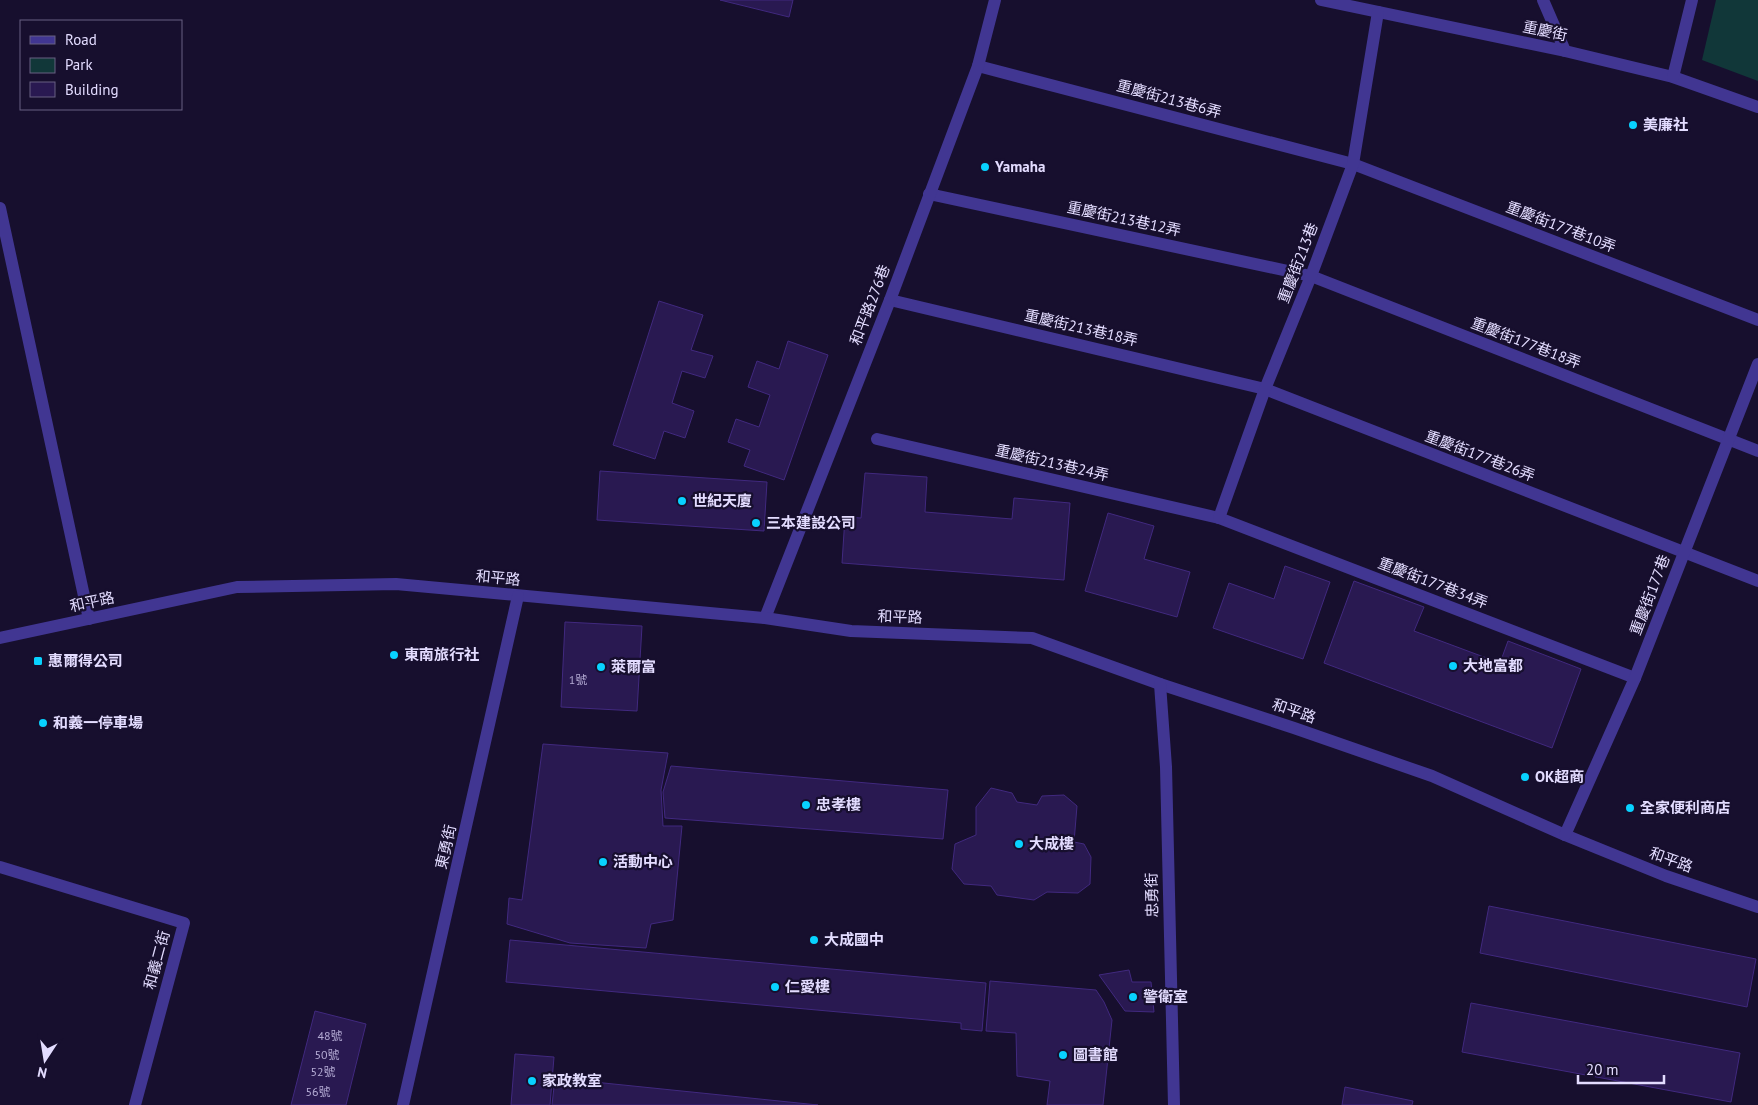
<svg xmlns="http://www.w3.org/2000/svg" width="1758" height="1105" font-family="'PT Sans','Noto Sans TC',sans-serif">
  <rect width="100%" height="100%" fill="#170f2e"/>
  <path fill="#113739" d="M1716,0H1758V81L1702,60Z"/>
  <g fill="#291951" stroke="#41297f">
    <path d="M720,0H793L789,17Z"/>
    <path d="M659,301L703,315L691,350L713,356L705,378L682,371L672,403L694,411L685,438L664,431L655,459L613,445Z"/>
    <path d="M788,341L828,355L784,480L744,466L750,450L728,442L736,419L759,427L770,395L748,387L757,361L779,369Z"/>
    <path d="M600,471L767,482L764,531L597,520Z"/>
    <path d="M865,473L927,477L925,512L1012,519L1014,498L1070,503L1064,580L842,563L845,517L861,518Z"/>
    <path d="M1108,513L1154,526L1144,559L1190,572L1177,617L1085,591Z"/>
    <path d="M1285,566L1330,582L1303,659L1213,628L1229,583L1274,599Z"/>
    <path d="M1354,581L1424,607L1414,631L1500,663L1508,641L1581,669L1552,748L1324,663Z"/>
    <path d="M565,622L642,626L637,711L561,707Z"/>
    <path d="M543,744L668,753L661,790L663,826H682L673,920L651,924L646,948L570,943L507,924L509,898L522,900Z"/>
    <path d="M671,766L948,790L943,839L665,818L663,792Z"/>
    <path d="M991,788L1012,793L1017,802L1037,805L1042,796L1064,795L1077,806L1074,842L1084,844L1091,857L1090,884L1078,893L1047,892L1034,900L997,895L991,886L964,884L952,869L955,844L976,835V807Z"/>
    <path d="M1489,906L1756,959L1747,1007L1480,953Z"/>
    <path d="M510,940L986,983L982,1031L961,1029V1023L506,982Z"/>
    <path d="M1129,970L1132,982H1151L1154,1012L1125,1011L1099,975Z"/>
    <path d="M990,981L1096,990L1104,1002L1112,1020L1103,1105H1047L1050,1081L1017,1076L1016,1033L986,1031Z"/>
    <path d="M1471,1003L1740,1053L1731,1102L1462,1052Z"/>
    <path d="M315,1011L366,1024L346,1105H291Z"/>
    <path d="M515,1054L554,1057L550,1105H511Z"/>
    <path d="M555,1078L818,1105H552Z"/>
    <path d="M1345,1087L1413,1101L1412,1105H1342Z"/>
  </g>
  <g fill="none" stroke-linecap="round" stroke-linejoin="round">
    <g stroke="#413692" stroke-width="12">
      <path d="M1321,0L1565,51L1673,77L1758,107"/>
      <path d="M1543,0L1565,51"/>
      <path d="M978,66L1353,164L1758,320"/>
      <path d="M1673,77L1692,0"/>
      <path d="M929,194L1311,276L1758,451"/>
      <path d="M0,208L89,619"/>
      <path d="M890,300L1265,389L1758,581"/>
      <path d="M877,439L1219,518L1635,678"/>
      <path d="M1219,518L1265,389L1311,276L1353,164L1378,12"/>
      <path d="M765,618L890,300L978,66L995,0"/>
      <path d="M0,638L237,587L396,584L765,618L851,631L1032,638L1160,684L1294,728L1432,776L1565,835L1666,876L1758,907"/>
      <path d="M1160,684L1166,767L1174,1105"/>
      <path d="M1565,835L1635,678L1758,364"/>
      <path d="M0,867L184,923L135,1105"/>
      <path d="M403,1105L518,596"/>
    </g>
  </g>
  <g fill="#08d2ff" stroke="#170f2e" stroke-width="2">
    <circle cx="1633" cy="125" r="5"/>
    <circle cx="985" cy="167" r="5"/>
    <circle cx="682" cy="501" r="5"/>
    <circle cx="756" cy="523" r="5"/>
    <circle cx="394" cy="655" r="5"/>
    <rect x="33" y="656" width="10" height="10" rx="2.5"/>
    <circle cx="1453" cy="666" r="5"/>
    <circle cx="601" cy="667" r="5"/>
    <circle cx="43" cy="723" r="5"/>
    <circle cx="1525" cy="777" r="5"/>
    <circle cx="806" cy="805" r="5"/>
    <circle cx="1630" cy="808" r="5"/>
    <circle cx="1019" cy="844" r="5"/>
    <circle cx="603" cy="862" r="5"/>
    <circle cx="814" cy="940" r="5"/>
    <circle cx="775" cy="987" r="5"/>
    <circle cx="1133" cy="997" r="5"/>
    <circle cx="1063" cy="1055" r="5"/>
    <circle cx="532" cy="1081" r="5"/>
  </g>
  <g text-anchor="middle" stroke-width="4.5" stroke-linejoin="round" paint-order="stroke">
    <g font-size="12" fill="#b4abd4">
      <text x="578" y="684">1號</text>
      <text x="330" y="1040">48號</text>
      <text x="327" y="1059">50號</text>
      <text x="323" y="1076">52號</text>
      <text x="318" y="1096">56號</text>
    </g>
    <g font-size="15" fill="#e3dcff" stroke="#170f2e">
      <text transform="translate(1545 31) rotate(12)" y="5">重慶街</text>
      <text transform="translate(1169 99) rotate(15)" y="5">重慶街213巷6弄</text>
      <text transform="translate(1124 219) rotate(12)" y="5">重慶街213巷12弄</text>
      <text transform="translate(1561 227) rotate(21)" y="5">重慶街177巷10弄</text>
      <text transform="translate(1298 263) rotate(-69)" y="5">重慶街213巷</text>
      <text transform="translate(870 305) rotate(-69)" y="5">和平路276巷</text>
      <text transform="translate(1081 328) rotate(13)" y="5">重慶街213巷18弄</text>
      <text transform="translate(1526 343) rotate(21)" y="5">重慶街177巷18弄</text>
      <text transform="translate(1480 456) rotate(21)" y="5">重慶街177巷26弄</text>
      <text transform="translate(1052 463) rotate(13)" y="5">重慶街213巷24弄</text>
      <text transform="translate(498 578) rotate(5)" y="5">和平路</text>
      <text transform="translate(1433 583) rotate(21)" y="5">重慶街177巷34弄</text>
      <text transform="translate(1650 595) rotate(-69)" y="5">重慶街177巷</text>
      <text transform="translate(92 602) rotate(-12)" y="5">和平路</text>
      <text transform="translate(900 617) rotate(2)" y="5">和平路</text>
      <text transform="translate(1294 711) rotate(19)" y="5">和平路</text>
      <text transform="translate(446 847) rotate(-77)" y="5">東勇街</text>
      <text transform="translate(1671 860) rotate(20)" y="5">和平路</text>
      <text transform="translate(1152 895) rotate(-91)" y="5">忠勇街</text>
      <text transform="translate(157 960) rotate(-75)" y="5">和義二街</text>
    </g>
    <g font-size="15" font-weight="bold" fill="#e3dcff" stroke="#170f2e" text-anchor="start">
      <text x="1643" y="130">美廉社</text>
      <text x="995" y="172">Yamaha</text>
      <text x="692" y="506">世紀天廈</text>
      <text x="766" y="528">三本建設公司</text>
      <text x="404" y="660">東南旅行社</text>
      <text x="48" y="666">惠爾得公司</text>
      <text x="1463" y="671">大地富都</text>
      <text x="611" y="672">萊爾富</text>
      <text x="53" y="728">和義一停車場</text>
      <text x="1535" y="782">OK超商</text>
      <text x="816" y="810">忠孝樓</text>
      <text x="1640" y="813">全家便利商店</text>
      <text x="1029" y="849">大成樓</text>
      <text x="613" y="867">活動中心</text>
      <text x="824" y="945">大成國中</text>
      <text x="785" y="992">仁愛樓</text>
      <text x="1143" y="1002">警衛室</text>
      <text x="1073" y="1060">圖書館</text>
      <text x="542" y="1086">家政教室</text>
    </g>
  </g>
  <rect x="20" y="20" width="162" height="90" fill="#170f2e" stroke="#696182"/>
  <rect x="30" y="36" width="25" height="8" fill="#413692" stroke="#696182"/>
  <text x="65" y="45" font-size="15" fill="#e3dcff">Road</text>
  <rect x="30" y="58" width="25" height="15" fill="#113739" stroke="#696182"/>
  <text x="65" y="70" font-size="15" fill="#e3dcff">Park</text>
  <rect x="30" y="82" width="25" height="15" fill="#291951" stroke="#696182"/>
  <text x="65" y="95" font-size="15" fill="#e3dcff">Building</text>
  <g transform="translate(45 1060) rotate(192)" stroke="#170f2e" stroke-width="4" paint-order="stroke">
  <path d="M0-4L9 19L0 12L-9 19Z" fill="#e3dcff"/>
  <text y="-8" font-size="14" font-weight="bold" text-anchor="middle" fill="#e3dcff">N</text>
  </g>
  <path d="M1578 1075v8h86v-8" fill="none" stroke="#e3dcff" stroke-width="2.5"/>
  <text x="1586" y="1075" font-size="15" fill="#e3dcff" stroke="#170f2e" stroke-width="4" paint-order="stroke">20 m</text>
</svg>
